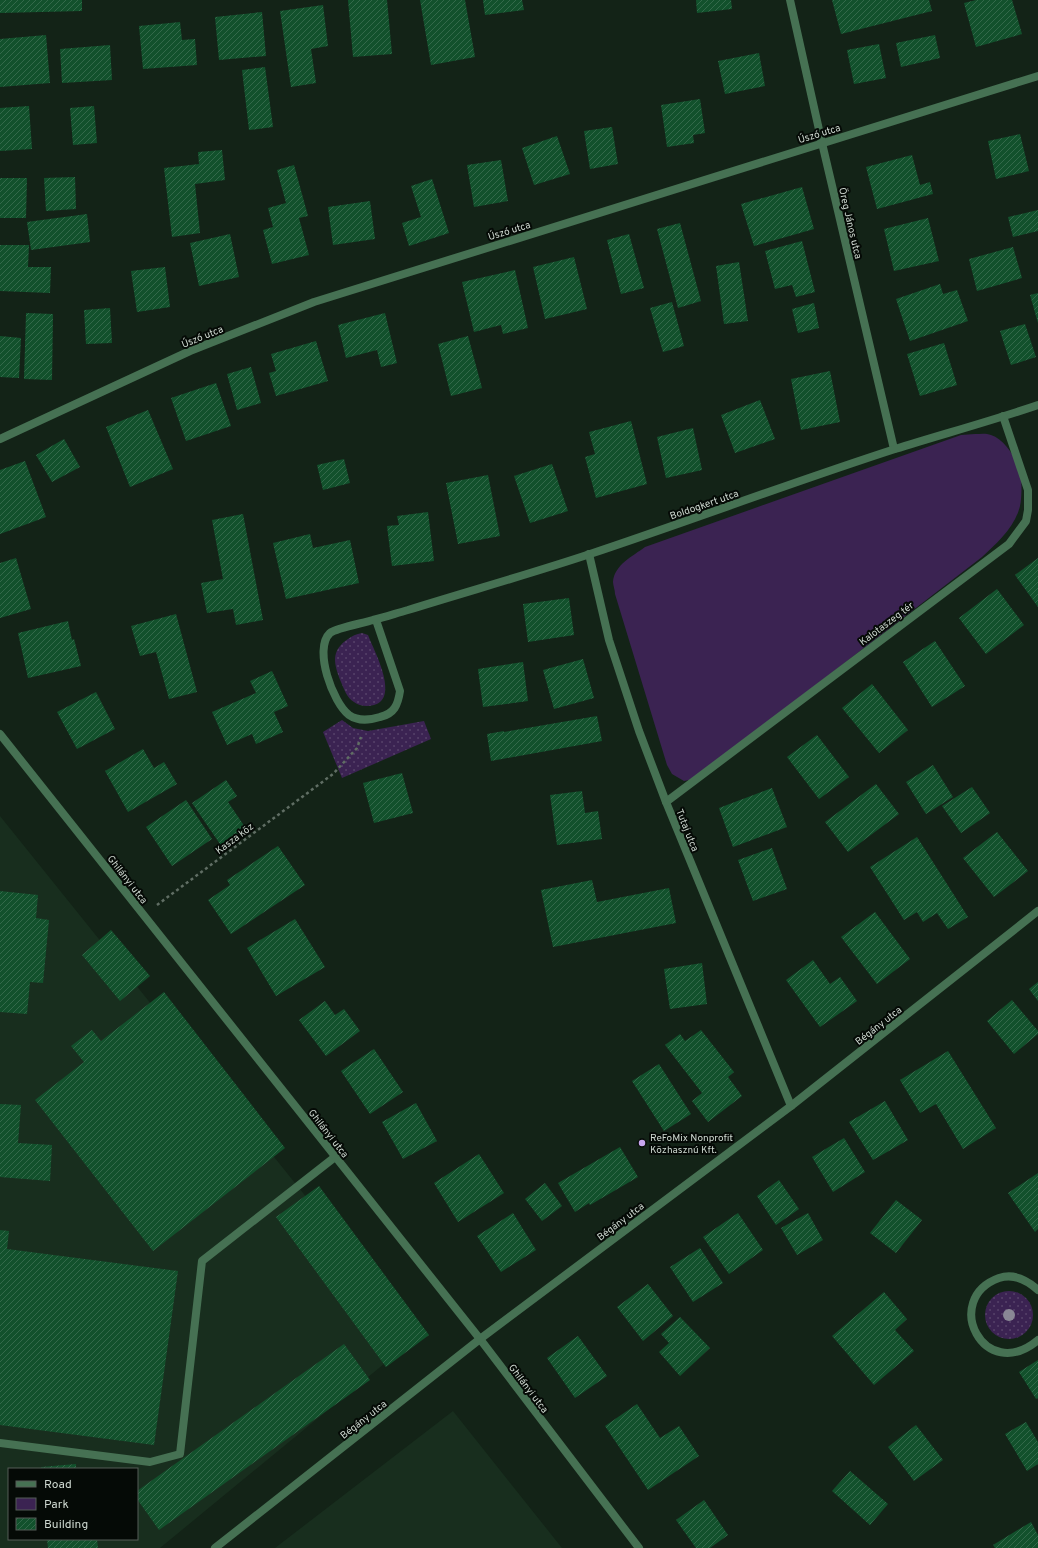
<svg xmlns="http://www.w3.org/2000/svg" width="1038" height="1548" font-family="Overpass,sans-serif">
  <defs>
    <pattern id="grass-dots" width="8" height="8" patternUnits="userSpaceOnUse"><rect width="8" height="8" fill="#3b2352"/><path d="M2 2h.1M6 6h.1" fill="none" stroke="#56426a" stroke-width="1.8" stroke-linecap="round"/></pattern>
    <pattern id="building-hatch" width="6" height="6" patternUnits="userSpaceOnUse"><rect width="6" height="6" fill="#12512c"/><path d="M-1 1l2-2M0 6l6-6M5 7l2-2" fill="none" stroke="#33694a"/></pattern>
  </defs>
  <rect width="100%" height="100%" fill="#132317"/>
  <g fill="#182e1e" fill-rule="evenodd">
    <path d="M0,816L418,1336L160,1548H0ZM9,1469H137V1539H9Z"/>
    <path d="M453,1411L562,1548H275Z"/>
  </g>
  <g fill="url(#grass-dots)">
    <path d="M362,633L368,635L370,640C376,654 399,699 374,705C367,707 359,706 354,702C347,698 344,689 341,682C334,664 330,651 348,639C352,636 356,634 362,633Z"/>
    <path d="M342,720L353,728L368,731L424,721L431,739L342,778L323,732Z"/>
    <circle cx="1009" cy="1315" r="24"/>
  </g>
  <path fill="#3b2352" d="M975,434C980,434 986,433 991,435C1004,439 1015,457 1020,469C1022,477 1022,498 1020,506C1015,527 997,543 982,557L694,779L684,781L672,774L667,765L615,594C615,590 613,585 613,582C614,565 633,556 645,547L961,435Z"/>
  <g fill="url(#building-hatch)">
    <path d="M0,0H82V11L0,13Z"/>
    <path d="M348,0H387L392,54L353,57Z"/>
    <path d="M420,0H465L475,57L431,65Z"/>
    <path d="M483,0H522L524,10L485,15Z"/>
    <path d="M696,0H731L732,9L697,13Z"/>
    <path d="M832,0H929L932,11L841,34Z"/>
    <path d="M976,0H1012L1022,34L976,47L964,3Z"/>
    <path d="M323,5L328,46L311,49L316,83L291,87L280,11Z"/>
    <path d="M262,12L266,56L219,60L215,17Z"/>
    <path d="M180,22L182,40L195,39L197,65L143,69L139,26Z"/>
    <path d="M46,35L50,83L0,87V39Z"/>
    <path d="M935,35L940,58L901,67L896,43Z"/>
    <path d="M879,44L886,78L854,84L847,50Z"/>
    <path d="M110,45L112,80L62,83L60,49Z"/>
    <path d="M759,53L765,86L725,94L718,61Z"/>
    <path d="M265,67L273,127L249,130L242,70Z"/>
    <path d="M700,99L705,133L693,135L694,143L667,147L661,105Z"/>
    <path d="M29,106L32,149L0,151V108Z"/>
    <path d="M94,106L97,143L73,145L70,108Z"/>
    <path d="M612,127L618,164L590,169L584,131Z"/>
    <path d="M1020,134L1029,171L996,179L988,141Z"/>
    <path d="M557,136L570,174L534,185L522,148Z"/>
    <path d="M222,150L225,180L195,184L200,233L172,237L164,168L199,164L198,152Z"/>
    <path d="M912,155L920,185L930,182L933,194L877,209L866,167Z"/>
    <path d="M501,160L508,201L474,207L467,165Z"/>
    <path d="M294,165L308,216L299,218L309,255L272,264L263,230L273,227L268,208L286,203L277,170Z"/>
    <path d="M75,177L76,209L46,211L44,178Z"/>
    <path d="M0,178H27L26,218H0Z"/>
    <path d="M432,179L449,233L409,246L402,223L421,217L411,186Z"/>
    <path d="M802,187L814,229L754,246L741,204Z"/>
    <path d="M370,201L375,239L333,245L328,207Z"/>
    <path d="M1038,210V231L1013,237L1008,217Z"/>
    <path d="M87,214L90,242L31,250L27,222Z"/>
    <path d="M928,218L939,261L894,271L884,229Z"/>
    <path d="M680,223L701,301L678,308L657,229Z"/>
    <path d="M230,234L239,277L199,286L190,243Z"/>
    <path d="M629,234L644,288L621,294L607,240Z"/>
    <path d="M802,241L815,292L796,297L792,285L775,289L765,251Z"/>
    <path d="M0,245H29L28,267H51L50,293L0,291Z"/>
    <path d="M1013,247L1022,278L977,291L969,259Z"/>
    <path d="M574,257L587,309L545,319L533,267Z"/>
    <path d="M739,262L748,321L724,324L716,266Z"/>
    <path d="M165,267L170,307L137,312L131,271Z"/>
    <path d="M515,270L528,328L503,334L501,325L474,332L462,282Z"/>
    <path d="M940,284L943,294L957,290L968,321L910,341L896,299Z"/>
    <path d="M1038,293V323L1030,295Z"/>
    <path d="M672,302L684,346L663,352L650,308Z"/>
    <path d="M814,303L819,328L798,333L792,309Z"/>
    <path d="M110,308L112,343L86,344L84,310Z"/>
    <path d="M26,313L53,314L52,380L24,379Z"/>
    <path d="M385,313L397,363L381,367L377,350L346,358L338,325Z"/>
    <path d="M1025,324L1036,357L1011,365L1000,331Z"/>
    <path d="M0,336L21,338L19,378L0,377Z"/>
    <path d="M468,336L482,388L451,396L438,344Z"/>
    <path d="M316,341L328,381L276,396L269,373L276,371L271,354Z"/>
    <path d="M944,343L957,385L920,396L907,354Z"/>
    <path d="M251,367L261,403L237,410L227,374Z"/>
    <path d="M830,371L840,422L801,430L791,379Z"/>
    <path d="M216,383L231,426L186,441L171,398Z"/>
    <path d="M760,400L775,439L735,453L721,415Z"/>
    <path d="M148,410L173,469L130,487L106,427Z"/>
    <path d="M631,421L647,484L596,498L585,457L595,454L589,432Z"/>
    <path d="M693,428L702,470L666,478L657,437Z"/>
    <path d="M64,439L80,467L52,482L36,455Z"/>
    <path d="M344,459L350,483L323,490L317,465Z"/>
    <path d="M25,461L46,517L0,534V470Z"/>
    <path d="M552,464L568,511L530,523L514,476Z"/>
    <path d="M488,475L500,536L458,544L446,483Z"/>
    <path d="M428,512L434,561L392,566L387,526L399,525L397,516Z"/>
    <path d="M243,514L263,620L236,625L233,609L207,613L201,583L223,579L212,520Z"/>
    <path d="M310,534L313,548L350,540L359,583L286,599L273,543Z"/>
    <path d="M16,558L31,609L0,618V563Z"/>
    <path d="M1038,558V607L1015,575Z"/>
    <path d="M997,589L1024,625L986,654L959,618Z"/>
    <path d="M569,598L574,635L528,642L523,604Z"/>
    <path d="M176,614L197,692L169,699L156,652L140,656L131,626Z"/>
    <path d="M68,621L72,640L74,639L81,666L28,678L18,633Z"/>
    <path d="M935,641L965,686L932,707L903,662Z"/>
    <path d="M583,659L594,698L554,709L543,670Z"/>
    <path d="M523,662L528,701L483,707L478,669Z"/>
    <path d="M272,671L288,706L274,712L283,732L256,744L252,734L227,745L212,712L256,693L250,681Z"/>
    <path d="M872,684L908,730L879,753L842,708Z"/>
    <path d="M96,692L115,729L77,749L57,712Z"/>
    <path d="M597,716L602,741L491,761L487,734L504,731V732Z"/>
    <path d="M817,735L849,777L819,799L787,757Z"/>
    <path d="M143,749L154,768L164,762L177,784L128,812L105,771Z"/>
    <path d="M933,765L953,797L926,814L906,782Z"/>
    <path d="M402,773L413,813L374,823L363,783Z"/>
    <path d="M226,780L237,796L228,802L247,830L222,847L192,803Z"/>
    <path d="M876,784L899,814L848,852L825,822Z"/>
    <path d="M972,787L990,813L961,833L942,806Z"/>
    <path d="M772,788L787,827L733,847L719,808Z"/>
    <path d="M582,791L585,813L598,811L602,839L557,845L550,795Z"/>
    <path d="M186,800L212,839L172,866L146,827Z"/>
    <path d="M997,832L1028,871L994,897L963,858Z"/>
    <path d="M917,837L968,917L948,929L937,913L923,922L917,912L904,920L870,867Z"/>
    <path d="M278,846L305,885L231,934L208,900L230,885L227,880Z"/>
    <path d="M772,848L787,889L753,901L738,860Z"/>
    <path d="M592,880L597,902L669,888L676,923L553,947L541,890Z"/>
    <path d="M0,891L38,895L36,918L49,920L43,983L30,982L27,1014L0,1012Z"/>
    <path d="M875,912L910,959L877,984L841,937Z"/>
    <path d="M295,919L325,967L276,996L247,948Z"/>
    <path d="M111,930L150,976L120,1001L82,955Z"/>
    <path d="M813,960L830,984L840,977L857,1001L820,1027L786,980Z"/>
    <path d="M702,963L707,1004L670,1009L664,969Z"/>
    <path d="M1038,982V1001L1029,989Z"/>
    <path d="M164,992L285,1148L153,1251L35,1100L84,1062L71,1046L92,1030L101,1041Z"/>
    <path d="M1012,1000L1038,1031V1034L1014,1054L987,1021Z"/>
    <path d="M325,1001L335,1015L344,1009L360,1031L326,1056L299,1020Z"/>
    <path d="M701,1030L734,1072L728,1077L742,1096L708,1122L692,1101L702,1093L665,1045L680,1034L685,1041Z"/>
    <path d="M374,1049L403,1092L370,1114L341,1071Z"/>
    <path d="M948,1051L996,1128L963,1149L936,1104L920,1113L900,1080Z"/>
    <path d="M659,1064L691,1114L664,1131L632,1081Z"/>
    <path d="M885,1101L908,1140L873,1160L849,1122Z"/>
    <path d="M416,1103L437,1141L403,1159L382,1122Z"/>
    <path d="M0,1104L21,1105L18,1143L52,1145L50,1181L0,1177Z"/>
    <path d="M844,1138L865,1172L833,1192L812,1157Z"/>
    <path d="M620,1147L638,1177L590,1205L589,1203L575,1212L558,1183Z"/>
    <path d="M479,1154L504,1193L458,1222L434,1183Z"/>
    <path d="M1038,1173V1229L1035,1232L1008,1193Z"/>
    <path d="M779,1180L799,1209L776,1225L757,1196Z"/>
    <path d="M545,1183L562,1206L542,1221L525,1199Z"/>
    <path d="M319,1186L429,1335L386,1367L276,1217Z"/>
    <path d="M896,1200L922,1220L896,1253L870,1233Z"/>
    <path d="M513,1213L536,1250L501,1272L477,1236Z"/>
    <path d="M738,1213L763,1250L729,1274L703,1237Z"/>
    <path d="M808,1213L823,1240L797,1255L781,1228Z"/>
    <path d="M0,1230L9,1231L7,1249L178,1271L154,1445L0,1425Z"/>
    <path d="M700,1248L723,1283L693,1302L670,1267Z"/>
    <path d="M648,1284L673,1316L643,1341L617,1307Z"/>
    <path d="M884,1292L907,1319L895,1330L914,1351L874,1385L832,1336Z"/>
    <path d="M680,1317L710,1348L680,1376L659,1352L669,1343L661,1334Z"/>
    <path d="M578,1336L607,1376L575,1398L547,1358Z"/>
    <path d="M344,1344L370,1380L159,1530L137,1499V1491Z"/>
    <path d="M1038,1360V1398L1036,1399L1019,1372Z"/>
    <path d="M637,1404L660,1438L679,1426L699,1456L648,1490L605,1426Z"/>
    <path d="M1026,1422L1038,1442V1464L1027,1471L1005,1434Z"/>
    <path d="M916,1425L943,1460L914,1481L888,1447Z"/>
    <path d="M76,1464V1469H41V1467Z"/>
    <path d="M850,1471L888,1504L870,1525L832,1491Z"/>
    <path d="M704,1500L728,1535L710,1548H696L676,1520Z"/>
    <path d="M1031,1522L1038,1535V1548H995L993,1545Z"/>
    <path d="M47,1539H97L98,1548H48Z"/>
  </g>
  <g fill="none" stroke-linecap="round" stroke-linejoin="round">
    <path stroke="#606e64" stroke-width="2.5" stroke-dasharray="3 3" stroke-linecap="butt" d="M157,905L333,774L357,748L361,737"/>
    <path stroke="#467153" stroke-width="8" d="M0,1443L150,1462L180,1454L202,1261L335,1157"/>
    <g stroke="#467153" stroke-width="8">
      <path d="M790,0L822,143L894,449"/>
      <path d="M0,439L190,351L314,302L1038,76"/>
      <path d="M589,554L609,640L639,731L666,802L791,1106"/>
      <path d="M376,620L400,691C398,705 394,714 380,717C370,720 359,722 349,715C333,703 313,649 330,633C336,628 364,623 373,620C385,617 397,613 408,610C469,591 530,574 590,554C692,520 793,482 895,449C943,434 991,421 1038,405"/>
      <path d="M0,734L480,1339L639,1548"/>
      <path d="M666,802L1009,544L1026,521L1028,510V490L1003,416"/>
      <path d="M1038,1290C1027,1280 1014,1273 999,1278C941,1299 984,1385 1038,1340"/>
      <path d="M215,1548L480,1339L791,1106L1038,911"/>
    </g>
  </g>
  <circle fill="#898895" cx="1009" cy="1315" r="6"/>
  <circle fill="#c8a6ef" stroke="#050a06" stroke-width="1.5" cx="642" cy="1143" r="4"/>
  <g text-anchor="middle" stroke-width="4" stroke-linejoin="round" paint-order="stroke">
    <g font-size="10" fill="#ced8d0" stroke="#050a06">
      <text transform="translate(819 133) rotate(-17)" y="4">Úszó utca</text>
      <text transform="translate(851 223) rotate(77)" y="4">Öreg János utca</text>
      <text transform="translate(509 230) rotate(-17)" y="4">Úszó utca</text>
      <text transform="translate(202 336) rotate(-22)" y="4">Úszó utca</text>
      <text transform="translate(704 504) rotate(-19)" y="4">Boldogkert utca</text>
      <text transform="translate(886 623) rotate(-37)" y="4">Kalotaszeg tér</text>
      <text transform="translate(688 830) rotate(68)" y="4">Tutaj utca</text>
      <text transform="translate(234 838) rotate(-37)" y="4">Kasza köz</text>
      <text transform="translate(128 879) rotate(52)" y="4">Ghilányi utca</text>
      <text transform="translate(878 1025) rotate(-38)" y="4">Bégány utca</text>
      <text transform="translate(329 1133) rotate(52)" y="4">Ghilányi utca</text>
      <text transform="translate(620 1221) rotate(-37)" y="4">Bégány utca</text>
      <text transform="translate(529 1388) rotate(53)" y="4">Ghilányi utca</text>
      <text transform="translate(363 1419) rotate(-38)" y="4">Bégány utca</text>
    </g>
    <g font-size="10" fill="#ced8d0" stroke="#050a06" text-anchor="start">
      <text x="650" y="1141">ReFoMix Nonprofit<tspan x="650" dy="12">Közhasznú Kft.</tspan></text>
    </g>
  </g>
  <rect x="8" y="1468" width="130" height="72" fill="#050a06" stroke="#555c57"/>
  <rect x="16" y="1481" width="20" height="6" fill="#467153" stroke="#555c57"/>
  <text x="44" y="1488" font-size="12" fill="#ced8d0">Road</text>
  <rect x="16" y="1498" width="20" height="12" fill="#3b2352" stroke="#555c57"/>
  <text x="44" y="1508" font-size="12" fill="#ced8d0">Park</text>
  <rect x="16" y="1518" width="20" height="12" fill="url(#building-hatch)" stroke="#555c57"/>
  <text x="44" y="1528" font-size="12" fill="#ced8d0">Building</text>
</svg>
